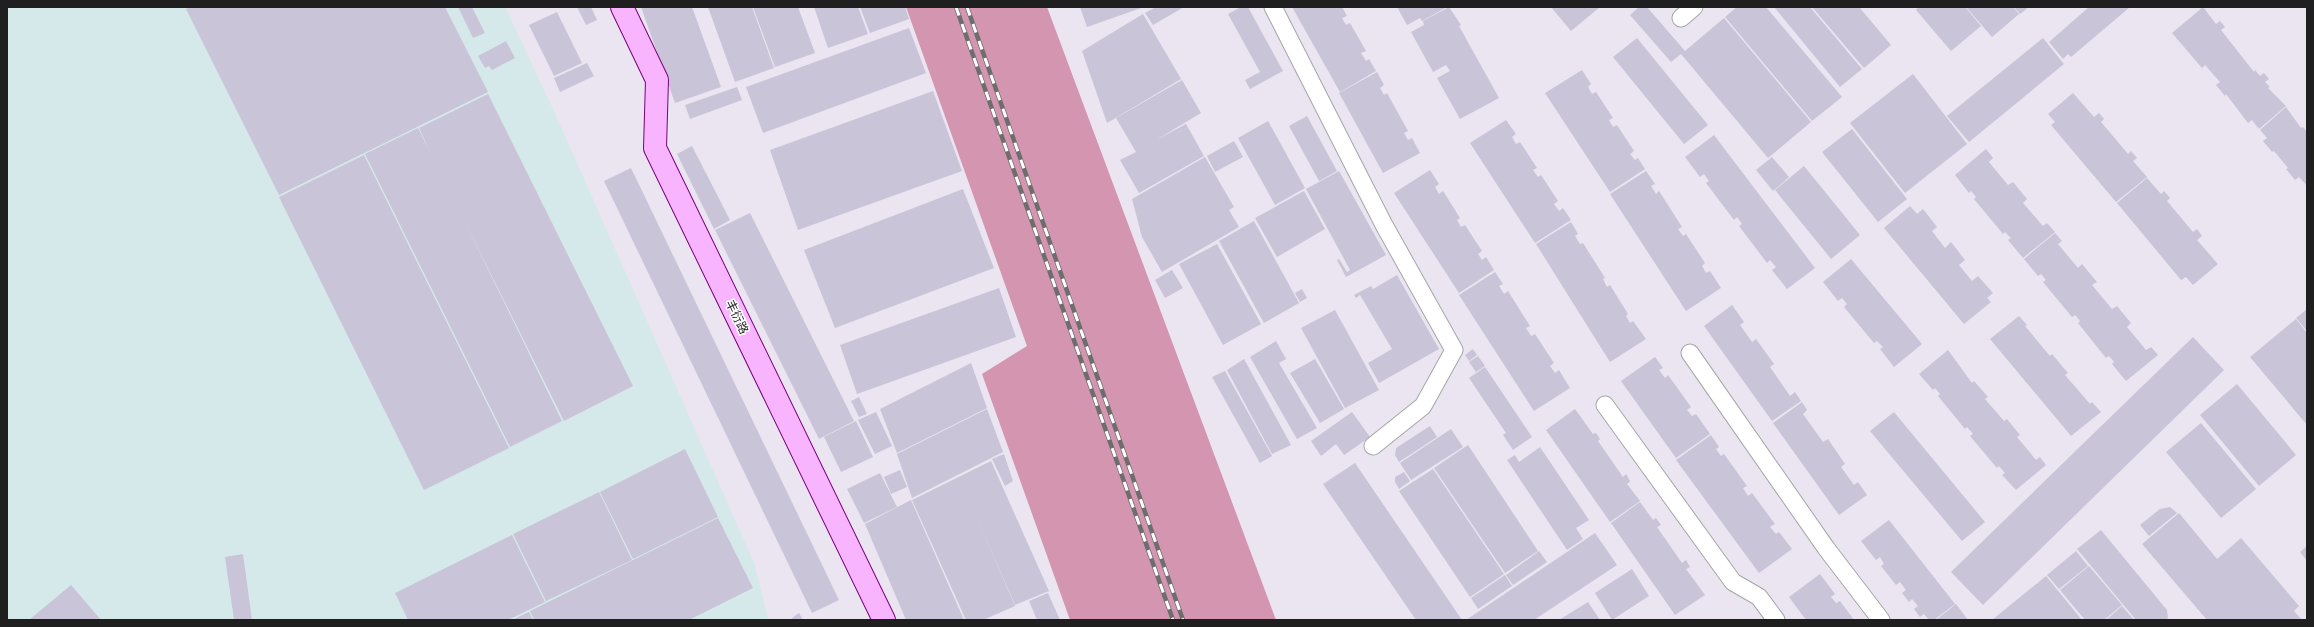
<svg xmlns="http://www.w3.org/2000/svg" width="2314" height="627" font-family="Cabin,'Noto Sans SC',sans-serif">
  <rect width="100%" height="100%" fill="#ebe4f1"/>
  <path fill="#d5e9eb" d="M7,7H505L554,111L755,565L768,620H7Z"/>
  <path fill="#d495b0" d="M906,7H1047L1276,620H1070L982,374L1027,346Z"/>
  <g fill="#cac4d8">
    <path d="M191,7H445L488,92L279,195L186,9Z"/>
    <path d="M458,7H472L485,33L473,38Z"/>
    <path d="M577,7H591L597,20L586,25Z"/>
    <path d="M641,7H692L721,87L675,103Z"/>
    <path d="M708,7H752L774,68L735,82Z"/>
    <path d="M753,7H798L815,53L775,67Z"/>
    <path d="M814,7H858L868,34L828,48Z"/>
    <path d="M860,7H905L909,19L870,33Z"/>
    <path d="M1080,7H1144L1087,27Z"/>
    <path d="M1156,7H1184L1153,25L1145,13Z"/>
    <path d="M1241,7H1248L1283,71L1250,89L1245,80L1260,72L1228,14Z"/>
    <path d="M1292,7H1342L1347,16L1342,18L1346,25L1350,23L1366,51L1361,53L1366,61L1369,59L1376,71L1340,92Z"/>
    <path d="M1397,7H1447L1422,21L1420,18L1407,25Z"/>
    <path d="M1449,7L1461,25L1459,26L1499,98L1460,119L1437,78L1450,71L1446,65L1433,72L1411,32L1424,25L1423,21Z"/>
    <path d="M1551,7H1600L1571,31Z"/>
    <path d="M1639,7H1647L1685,51L1724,18L1811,122L1768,158L1681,54L1671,62L1630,15Z"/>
    <path d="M1737,7H1766L1842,97L1812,121L1725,17Z"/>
    <path d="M1774,7H1810L1862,69L1840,87Z"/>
    <path d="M1812,7H1859L1891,45L1864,68Z"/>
    <path d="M1919,7H1965L1981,26L1951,51L1916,10Z"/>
    <path d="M1966,7H2013L2019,14L1992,37Z"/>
    <path d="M2014,7H2029L2020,14Z"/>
    <path d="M2089,7H2130L2071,57L2068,54L2063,59L2049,42Z"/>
    <path d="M2203,7L2216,24L2220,21L2225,27L2221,30L2254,72L2255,70L2260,76L2264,73L2269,79L2265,82L2270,87L2268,88L2286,106L2259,129L2252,120L2248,123L2226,94L2225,96L2216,85L2220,82L2205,65L2202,68L2172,33Z"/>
    <path d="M557,12L582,63L554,76L529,25Z"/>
    <path d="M1143,14L1181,79L1107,123L1082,51Z"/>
    <path d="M909,28L926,73L763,133L746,87Z"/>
    <path d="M1637,38L1708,125L1684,144L1613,57Z"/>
    <path d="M2043,38L2064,64L1969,142L1947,116Z"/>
    <path d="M506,41L515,58L492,70L489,66L485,68L478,56Z"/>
    <path d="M587,63L594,76L560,92L554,78Z"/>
    <path d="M1582,70L1591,84L1588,87L1592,94L1596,92L1613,118L1609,120L1613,127L1617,125L1634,151L1630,154L1635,160L1638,158L1645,169L1610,192L1545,93Z"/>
    <path d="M1377,72L1384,85L1380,88L1384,95L1387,93L1408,131L1404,133L1408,140L1412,138L1420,153L1383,173L1339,93Z"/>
    <path d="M1913,74L1967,144L1905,193L1850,123Z"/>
    <path d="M1182,80L1201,113L1156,140L1186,124L1204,156L1139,193L1120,160L1136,152L1116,118Z"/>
    <path d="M737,87L742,100L690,119L685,105Z"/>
    <path d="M933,91L962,171L798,230L770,150Z"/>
    <path d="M2073,93L2094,117L2099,113L2104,119L2101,122L2128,154L2131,151L2137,158L2133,161L2147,177L2116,202L2051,125L2055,122L2048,114Z"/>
    <path d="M488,94L633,386L564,421L463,218L562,421L510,447L365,154L418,128L431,154L419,128Z"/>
    <path d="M2286,107L2301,128L2303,127L2307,132V186L2299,177L2295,180L2286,169L2288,168L2274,151L2272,152L2263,141L2267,138L2260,130Z"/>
    <path d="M1307,116L1337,171L1319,181L1289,126Z"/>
    <path d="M1506,120L1516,134L1512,137L1516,144L1520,142L1537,168L1533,170L1538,177L1541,175L1558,201L1554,204L1559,211L1563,208L1571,220L1535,243L1470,143Z"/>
    <path d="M1268,121L1305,188L1275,205L1238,138Z"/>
    <path d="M1852,129L1907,199L1878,222L1822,152Z"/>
    <path d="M1714,135L1815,268L1787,289L1772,270L1776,267L1770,260L1767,263L1739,226L1742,224L1737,217L1734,220L1706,183L1709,181L1704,174L1700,177L1685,157Z"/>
    <path d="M1234,141L1243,157L1215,172L1207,156Z"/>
    <path d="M692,146L730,220L714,229L677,154Z"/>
    <path d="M1986,149L1993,158L1989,162L2008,185L2013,182L2027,199L2023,203L2043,226L2047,223L2055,232L2023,258L2008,240L2011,238L2005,232L2003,234L1974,199L1976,197L1971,191L1969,193L1955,175Z"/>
    <path d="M364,155L509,448L424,490L279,197Z"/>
    <path d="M1205,157L1234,207L1229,210L1239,227L1162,272L1142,237L1132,199Z"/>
    <path d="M1772,157L1789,177L1773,191L1756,170Z"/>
    <path d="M1804,166L1860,235L1831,259L1775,190Z"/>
    <path d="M631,168L839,600L812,613L604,181Z"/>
    <path d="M1430,170L1439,184L1435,187L1439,194L1443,191L1460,218L1457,220L1461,227L1465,225L1482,251L1478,254L1482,260L1486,257L1494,270L1459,293L1394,193Z"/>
    <path d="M1339,171L1386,255L1346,277L1337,260L1339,259L1347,272L1350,270L1306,189Z"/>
    <path d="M1646,171L1655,184L1651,186L1656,194L1659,191L1682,227L1678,229L1683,236L1686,234L1705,263L1702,266L1706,273L1710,271L1721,288L1686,311L1610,194Z"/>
    <path d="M2147,178L2161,194L2164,191L2170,198L2167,201L2193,232L2197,229L2202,236L2197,240L2218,264L2193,285L2186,277L2181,280L2117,203Z"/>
    <path d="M963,189L994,268L835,328L804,250Z"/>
    <path d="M1304,191L1325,229L1277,257L1255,218Z"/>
    <path d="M1910,206L1917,214L1923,209L1937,227L1932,231L1945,248L1951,242L1965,260L1959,265L1972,281L1978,276L1993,293L1987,298L1991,302L1964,324L1884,228Z"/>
    <path d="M750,213L854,421L819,439L715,230Z"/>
    <path d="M1254,221L1299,303L1264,323L1219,241Z"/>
    <path d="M1571,222L1578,234L1575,236L1580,244L1583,243L1605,278L1603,279L1607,287L1610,285L1628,314L1626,316L1630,323L1633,321L1646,339L1610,362L1536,244Z"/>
    <path d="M2055,233L2062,241L2058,244L2078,268L2082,264L2097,282L2092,285L2112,309L2117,306L2131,323L2127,327L2146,350L2151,347L2158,355L2126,381L2112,364L2114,362L2109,356L2106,358L2078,323L2080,321L2075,315L2072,317L2043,282L2046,280L2041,274L2038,276L2024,259Z"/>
    <path d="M1217,244L1261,324L1223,345L1179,264Z"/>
    <path d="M1851,259L1922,344L1894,367L1880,349L1883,347L1877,341L1874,343L1844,307L1847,304L1842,298L1838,301L1823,282Z"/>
    <path d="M1172,270L1183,288L1165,298L1155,280Z"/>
    <path d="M1495,272L1503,284L1499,286L1504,294L1508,291L1530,326L1526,328L1531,336L1535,334L1554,363L1550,366L1555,373L1559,370L1570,388L1534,411L1459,295Z"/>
    <path d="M1397,275L1439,349L1379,383L1368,363L1392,349L1360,295L1356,298L1354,295L1371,286L1373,289Z"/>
    <path d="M999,288L1016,337L857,394L840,345Z"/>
    <path d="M1302,289L1307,298L1300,302L1295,293Z"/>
    <path d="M1732,305L1744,322L1740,325L1752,342L1756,339L1774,364L1770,367L1790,396L1795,392L1801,401L1772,421L1704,326Z"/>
    <path d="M2307,309V331L2296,318Z"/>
    <path d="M1335,310L1379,390L1345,408L1301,328Z"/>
    <path d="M2019,316L2027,325L2025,326L2050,356L2052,354L2068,373L2065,375L2090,404L2092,402L2101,412L2071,436L1990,339Z"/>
    <path d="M2296,319L2307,333V425L2250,357Z"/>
    <path d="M2193,337L2224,370L1983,605L1951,572Z"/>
    <path d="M1276,341L1286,359L1279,363L1317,428L1297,439L1250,357Z"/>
    <path d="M1473,349L1477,355L1469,361L1465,355Z"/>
    <path d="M1948,350L1972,383L1974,381L1988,397L1985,399L2004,421L2007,419L2020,435L2017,437L2036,460L2040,457L2046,465L2016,490L2002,475L2005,473L1999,466L1997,468L1970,436L1973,434L1967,427L1965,429L1938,396L1940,394L1935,388L1933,390L1919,374Z"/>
    <path d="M1478,356L1485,366L1476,372L1469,362Z"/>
    <path d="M1655,357L1663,368L1659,370L1665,378L1668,375L1691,407L1687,410L1692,416L1696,414L1710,434L1676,458L1621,381Z"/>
    <path d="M1244,359L1291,445L1272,454L1227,370Z"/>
    <path d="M1315,359L1344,409L1320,423L1290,373Z"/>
    <path d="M971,363L987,408L897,453L880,409Z"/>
    <path d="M1485,367L1532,437L1513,450L1503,435L1506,433L1469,378Z"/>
    <path d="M1225,371L1272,456L1260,463L1212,377Z"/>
    <path d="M2237,384L2296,455L2259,486L2200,415Z"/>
    <path d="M859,397L867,414L859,417L851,401Z"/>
    <path d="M1802,402L1807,410L1803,414L1823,442L1828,439L1845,464L1841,467L1854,485L1858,482L1867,495L1839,515L1773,423Z"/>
    <path d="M987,409L1003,452L912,498L897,454Z"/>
    <path d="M1575,409L1593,434L1596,433L1600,439L1598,441L1623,477L1626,474L1630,481L1627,484L1640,501L1610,522L1546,430Z"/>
    <path d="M876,412L892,446L875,454L858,420Z"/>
    <path d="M1352,412L1370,437L1344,455L1336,444L1321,456L1311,441Z"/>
    <path d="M1894,412L1985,522L1962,541L1870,431Z"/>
    <path d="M856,421L873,457L841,472L824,437Z"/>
    <path d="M2201,423L2256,489L2221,518L2166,452Z"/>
    <path d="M1430,426L1437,437L1399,462L1395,455L1396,448Z"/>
    <path d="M1451,429L1463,447L1411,480L1400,463Z"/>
    <path d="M1711,435L1719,447L1716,449L1721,456L1724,454L1747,486L1743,488L1748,496L1752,493L1775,524L1770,527L1776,534L1779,532L1792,549L1759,573L1676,460Z"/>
    <path d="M1468,445L1538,551L1505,573L1434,468Z"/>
    <path d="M1540,447L1589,520L1576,528L1583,539L1567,550L1507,460L1515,455L1519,462Z"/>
    <path d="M685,449L718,517L633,559L600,492Z"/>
    <path d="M1004,454L1013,481L1005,486L992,459Z"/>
    <path d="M991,461L1049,591L1015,605L974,511L1015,606L983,620H966L912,500Z"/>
    <path d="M1355,463L1462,620H1416L1323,484Z"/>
    <path d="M1433,469L1504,574L1470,597L1399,491Z"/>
    <path d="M900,470L907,487L891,494L884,477Z"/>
    <path d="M1404,472L1410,481L1399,489L1395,482V477Z"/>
    <path d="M880,473L897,507L864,523L847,489Z"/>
    <path d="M599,492L632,560L546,601L513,534Z"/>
    <path d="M911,500L964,620H906L865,524Z"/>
    <path d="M1640,502L1653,520L1656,518L1661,525L1657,527L1682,563L1686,560L1690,567L1686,569L1705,595L1675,615L1611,523Z"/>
    <path d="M2170,507L2177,513L2149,536L2140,525L2160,509Z"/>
    <path d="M2179,513L2217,559L2241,538L2299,606L2294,611L2302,620H2207L2142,544Z"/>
    <path d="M718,518L753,588L689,620H534L530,611Z"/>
    <path d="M1889,520L1955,604L1934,620H1929L1924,614L1920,617L1914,609L1918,606L1912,599L1909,602L1902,593L1906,590L1900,582L1896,585L1881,566L1884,564L1880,557L1876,560L1861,541Z"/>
    <path d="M2101,530L2167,610L2168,618L2166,620H2136L2077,549Z"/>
    <path d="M1595,533L1617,565L1534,620H1466Z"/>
    <path d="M512,535L545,602L508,620H408L395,593Z"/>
    <path d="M2307,546V561L2300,552Z"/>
    <path d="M1539,551L1547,562L1513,585L1506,575Z"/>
    <path d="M2076,551L2088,566L2059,589L2047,575Z"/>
    <path d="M243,554L252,620H234L225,557Z"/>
    <path d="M2089,566L2122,605L2104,620H2085L2060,590Z"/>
    <path d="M1632,569L1649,596L1612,620L1595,593Z"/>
    <path d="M1820,574L1835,594L1831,597L1836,603L1840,601L1854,620H1806L1789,597Z"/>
    <path d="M1505,575L1512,586L1478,609L1471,598Z"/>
    <path d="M2046,576L2082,620H1992Z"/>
    <path d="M71,585L101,620H29Z"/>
    <path d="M1048,593L1060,620H1037L1029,601Z"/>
    <path d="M1588,602L1600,620H1559Z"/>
    <path d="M1956,604L1968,620H1936Z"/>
    <path d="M2122,606L2134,620H2106Z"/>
    <path d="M529,612L533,620H512Z"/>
    <path d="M799,613L803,620H793L792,618Z"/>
  </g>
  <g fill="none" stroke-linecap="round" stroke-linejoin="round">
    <g stroke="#a6a6a6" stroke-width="19">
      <g id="street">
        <path d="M1273,7L1384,225L1454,350L1423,406L1373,446"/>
        <path d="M1681,18L1694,7"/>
        <path d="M1690,353L1826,548L1881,620"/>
        <path d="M1605,405L1733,582L1759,597L1776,620"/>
      </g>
    </g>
    <g stroke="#79007c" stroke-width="24">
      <path id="secondary" d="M622,7L657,80L655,148L884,620"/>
    </g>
    <use href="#street" stroke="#fff" stroke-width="17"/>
    <use href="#secondary" stroke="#f9b4ff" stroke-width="22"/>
    <g stroke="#6d6d6d" stroke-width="4.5">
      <g id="rail">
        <path d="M956,7L1173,620"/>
        <path d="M967,7L1183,620"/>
      </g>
    </g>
    <use href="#rail" stroke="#fff" stroke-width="3" stroke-dasharray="9" stroke-linecap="butt"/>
  </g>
  <g text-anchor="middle" stroke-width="3" stroke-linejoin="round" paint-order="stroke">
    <g font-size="12" fill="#1f1f1f" stroke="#fff">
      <text transform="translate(737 317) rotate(64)" y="4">丰衍路</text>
    </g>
  </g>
  <rect width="2314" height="627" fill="none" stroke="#1f1f1f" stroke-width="16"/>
</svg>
